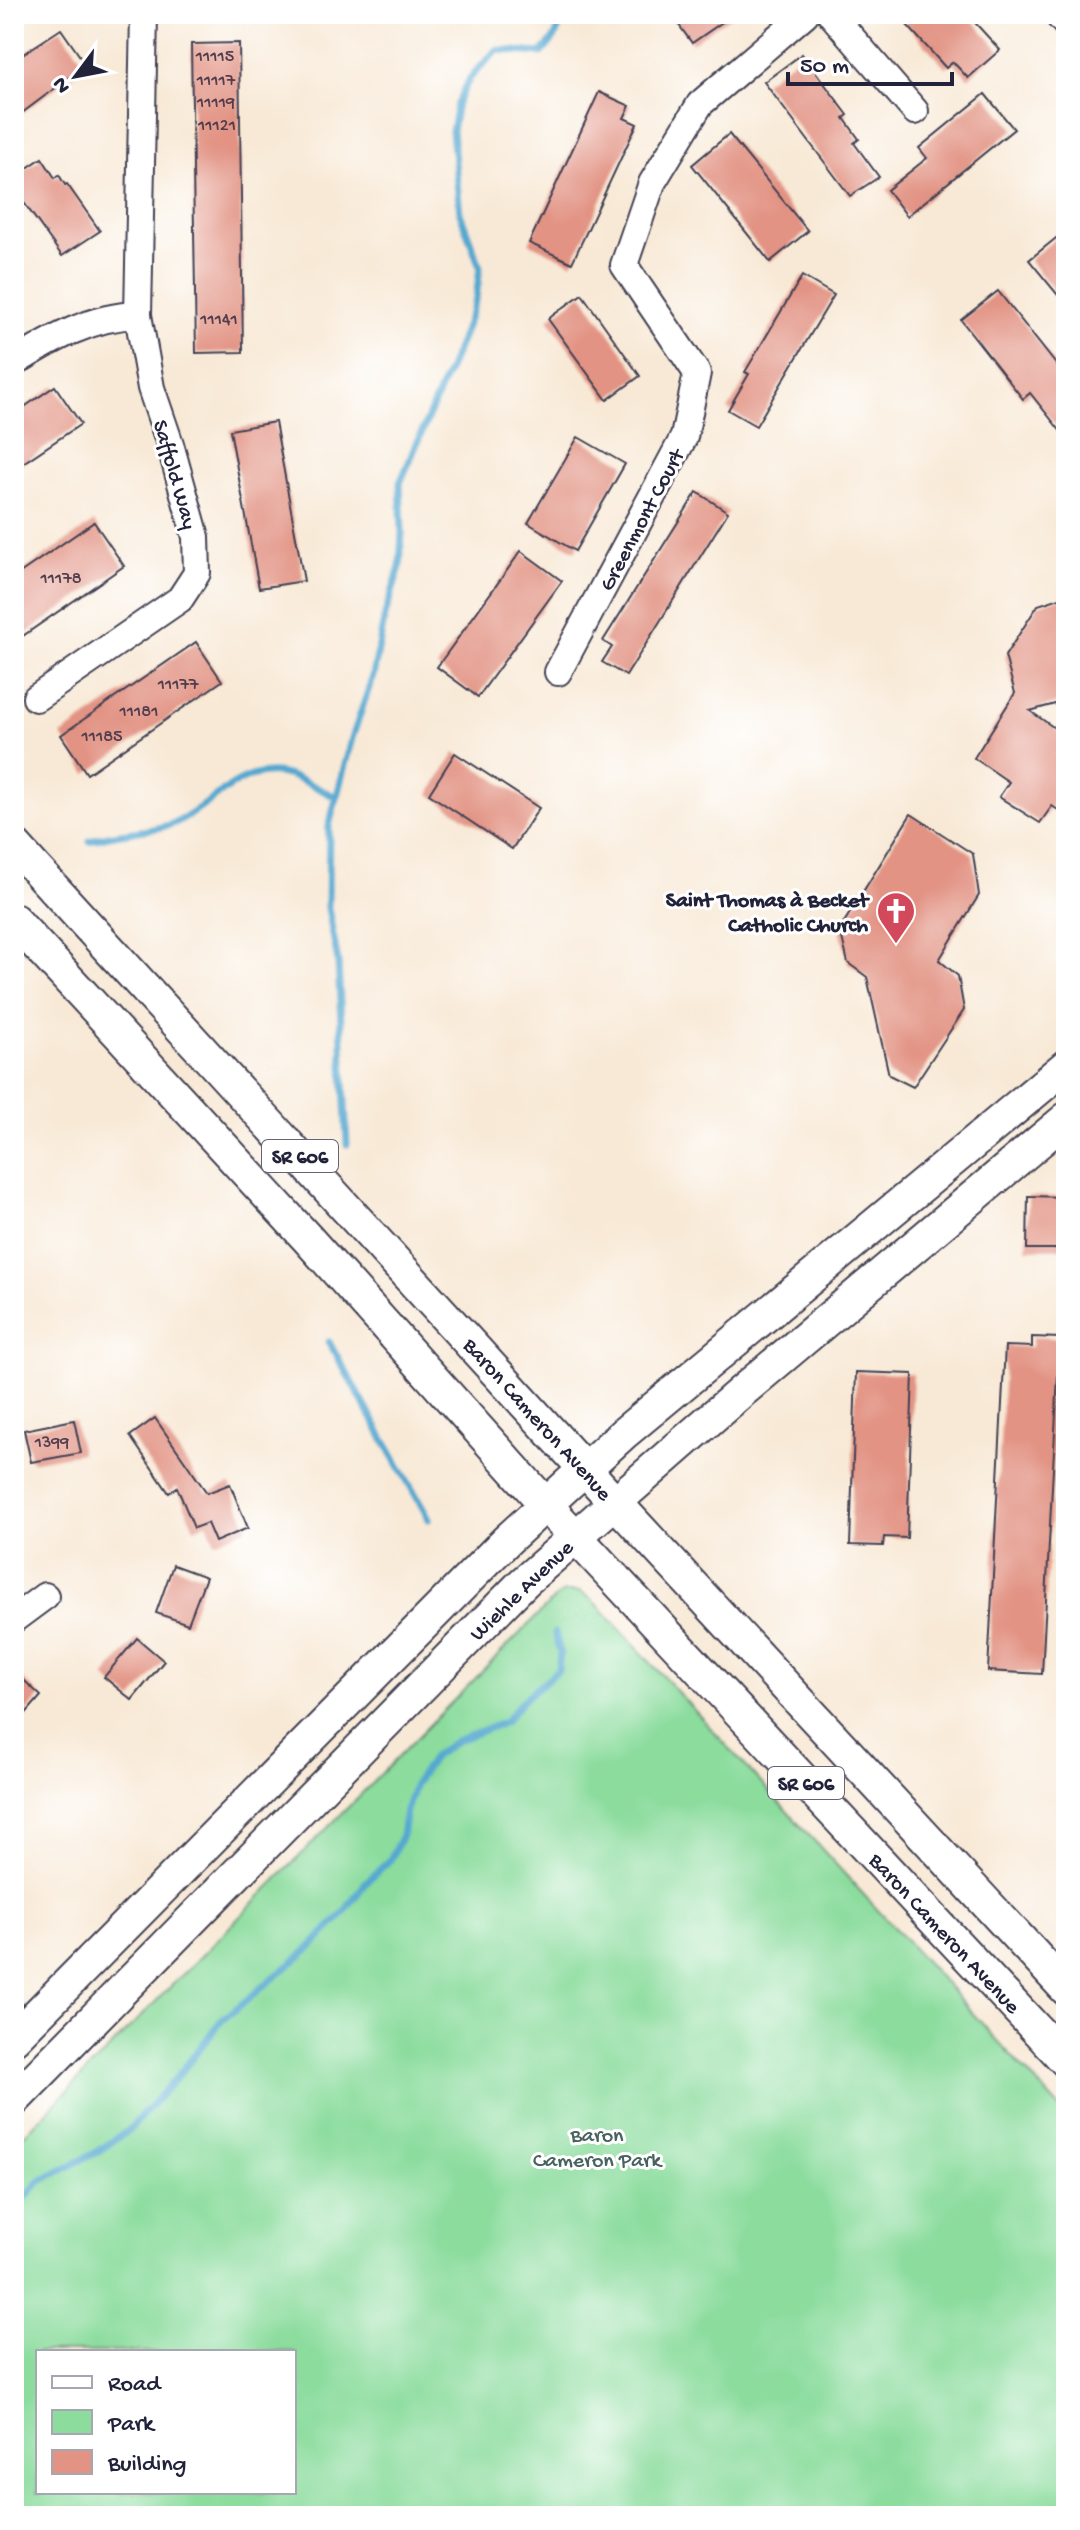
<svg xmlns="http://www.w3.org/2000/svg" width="1080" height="2530" font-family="'Gochi Hand',sans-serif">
  <rect width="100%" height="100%" fill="#fff"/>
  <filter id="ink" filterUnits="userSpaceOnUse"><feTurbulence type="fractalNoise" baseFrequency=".0125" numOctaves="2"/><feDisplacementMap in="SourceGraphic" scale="16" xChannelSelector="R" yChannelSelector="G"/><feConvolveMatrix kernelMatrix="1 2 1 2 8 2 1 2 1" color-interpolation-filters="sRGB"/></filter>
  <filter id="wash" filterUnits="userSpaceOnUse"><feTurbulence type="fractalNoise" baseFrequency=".006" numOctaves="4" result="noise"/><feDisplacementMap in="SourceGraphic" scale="32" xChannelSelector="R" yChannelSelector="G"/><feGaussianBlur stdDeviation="1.8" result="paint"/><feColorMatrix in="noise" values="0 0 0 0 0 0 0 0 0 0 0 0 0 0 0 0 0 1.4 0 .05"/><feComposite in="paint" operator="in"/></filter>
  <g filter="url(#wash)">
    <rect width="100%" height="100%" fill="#f8e9d6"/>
    <path fill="#8bdc9d" stroke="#567f6c" stroke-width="2" fill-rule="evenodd" d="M564,1592H580L593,1600L1066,2115V2516H14V2145L554,1599ZM38,2352H294V2492H38Z"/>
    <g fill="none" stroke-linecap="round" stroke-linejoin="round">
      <g stroke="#54a8d0" stroke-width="7">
        <path d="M90,841C116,832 142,833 169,825C203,814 230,775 267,773C290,771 316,788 336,797"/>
        <path d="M347,1144L338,962L328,908L329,826L352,738L373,676L385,615L400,567L402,532L400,483L460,343L476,299L480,267L460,213L452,131L457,103L470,78L497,50L542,53L555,37L564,14"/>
        <path d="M329,1342L429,1519"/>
        <path d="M14,2210L39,2182L95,2153L128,2131L178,2076L221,2021L309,1949L343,1914L366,1882L390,1860L402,1835L406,1811L415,1784L434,1756L456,1741L505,1722L522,1701L558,1670L560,1653L555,1633"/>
      </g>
    </g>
    <g id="blocks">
      <g fill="#e29383">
        <path d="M671,14H734L692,43Z"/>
        <path d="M897,14H967L1000,50L968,78L953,62L946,68Z"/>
        <path d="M61,29L86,65L14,119V60Z"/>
        <path d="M239,43L243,352L196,353L191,44Z"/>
        <path d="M802,54L848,115L844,118L859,139L854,143L879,177L850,196L764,82Z"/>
        <path d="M599,92L630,106L624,118L637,124L572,263L529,243Z"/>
        <path d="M985,94L1014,129L907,216L887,190L927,158L919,148Z"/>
        <path d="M729,134L808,231L770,262L692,165Z"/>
        <path d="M42,158L55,178L59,175L65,185L67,184L100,231L62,256L22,200L14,206V177Z"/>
        <path d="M1066,230V305L1029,260Z"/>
        <path d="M802,276L834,295L756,426L728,410L749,374L745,372Z"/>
        <path d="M998,291L1066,377V438L1030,393L1023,399L961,320Z"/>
        <path d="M582,294L640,376L607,400L548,319Z"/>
        <path d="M55,386L81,424L14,469V414Z"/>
        <path d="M275,422L304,581L259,588L230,430Z"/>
        <path d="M578,437L625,464L575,551L528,523Z"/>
        <path d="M697,492L728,512L626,676L602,662L612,647L603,641Z"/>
        <path d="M94,522L124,566L14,642V577Z"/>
        <path d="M521,551L562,581L478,697L437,667Z"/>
        <path d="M1066,596V701L1030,711L1066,736V815L1052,806L1040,823L999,797L1009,782L974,758L1015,693L1005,656L1038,605Z"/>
        <path d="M196,642L222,681L87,774L61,735Z"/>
        <path d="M455,753L539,808L512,849L429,794Z"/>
        <path d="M911,814L973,854L979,895L939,960L958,976L964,1010L913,1087L889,1075L867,977L848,963L840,929Z"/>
        <path d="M1028,1196L1066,1197V1249H1027Z"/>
        <path d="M1032,1337L1060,1338L1042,1674L988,1671L1005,1346L1032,1347Z"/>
        <path d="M856,1372L913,1374L907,1538L884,1537L883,1546L850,1545Z"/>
        <path d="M155,1418L207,1493L230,1484L248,1528L215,1542L207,1523L194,1528L177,1487L169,1493L130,1436Z"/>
        <path d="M74,1420L81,1453L31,1462L24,1430Z"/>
        <path d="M173,1565L206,1577L188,1624L156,1613Z"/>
        <path d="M137,1638L164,1661L132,1700L104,1677Z"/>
        <path d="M14,1671L41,1696L14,1727Z"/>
      </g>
    </g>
  </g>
  <g filter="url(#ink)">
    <use href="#blocks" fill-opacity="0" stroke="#424052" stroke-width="2"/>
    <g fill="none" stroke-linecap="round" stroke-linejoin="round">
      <g stroke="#424052" stroke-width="30">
        <g id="minor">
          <path d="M831,14L915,111"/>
          <path d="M1057,14L1066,24"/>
          <path d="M14,363C52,339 92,316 138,315"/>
          <path d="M558,672L684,437L697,373L624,265L652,183L700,104L805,14"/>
          <path d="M36,698L180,599L197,573L196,537L170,444L151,388L138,315L144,14"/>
          <path d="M14,1619L45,1596"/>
        </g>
      </g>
      <g stroke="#424052" stroke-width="36">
        <g id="major">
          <path d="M14,845L614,1501L1066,1989"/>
          <path d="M14,920L307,1238L546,1505L1066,2061"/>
          <path d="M14,2038L507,1540L623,1434L1066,1066"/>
          <path d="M14,2100L524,1582L740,1393L1066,1119"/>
        </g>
      </g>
      <use href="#minor" stroke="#fff" stroke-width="26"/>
      <use href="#major" stroke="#fff" stroke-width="32"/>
    </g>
  </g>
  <defs>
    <g id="church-pin" transform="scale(2)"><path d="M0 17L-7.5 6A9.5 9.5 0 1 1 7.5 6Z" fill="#d1495b" stroke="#fff"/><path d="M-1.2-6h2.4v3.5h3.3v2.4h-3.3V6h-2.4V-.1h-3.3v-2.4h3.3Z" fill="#fff"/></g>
  </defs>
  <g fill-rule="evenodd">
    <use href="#church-pin" x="896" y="911"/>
  </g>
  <g text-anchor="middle" stroke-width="6" stroke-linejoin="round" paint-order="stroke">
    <g font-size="18" fill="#523e4d">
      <text x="215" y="61">11115</text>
      <text x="216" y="85">11117</text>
      <text x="216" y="107">11119</text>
      <text x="217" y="130">11121</text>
      <text x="219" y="324">11141</text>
      <text x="61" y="583">11178</text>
      <text x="178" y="689">11177</text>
      <text x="139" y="716">11181</text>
      <text x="102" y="741">11185</text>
      <text x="52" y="1447">1399</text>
    </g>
    <g fill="#fff" stroke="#646476" stroke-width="2">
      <rect x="262" y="1140" width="76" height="32" rx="6"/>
      <rect x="768" y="1767" width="76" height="32" rx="6"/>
    </g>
    <g font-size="20" font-weight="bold" fill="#22223b">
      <text x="300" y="1163">SR 606</text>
      <text x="806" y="1790">SR 606</text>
    </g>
    <g font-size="22" fill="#22223b" stroke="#fff">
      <text transform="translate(177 474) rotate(74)" y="8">Saffold Way</text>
      <text transform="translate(640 519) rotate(-62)" y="8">Greenmont Court</text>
      <text transform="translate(539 1418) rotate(48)" y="8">Baron Cameron Avenue</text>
      <text transform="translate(520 1589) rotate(-44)" y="8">Wiehle Avenue</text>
      <text transform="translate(946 1932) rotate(47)" y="8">Baron Cameron Avenue</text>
    </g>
    <g font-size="22" font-weight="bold" fill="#22223b" stroke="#fff" text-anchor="end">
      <text x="868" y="906">Saint Thomas à Becket<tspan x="868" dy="25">Catholic Church</tspan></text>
    </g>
    <g font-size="22" fill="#47635d" stroke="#fff">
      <text x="597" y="2141">Baron<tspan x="597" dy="25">Cameron Park</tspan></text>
    </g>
  </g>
  <rect width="1080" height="2530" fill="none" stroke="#fff" stroke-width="48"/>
  <rect x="36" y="2350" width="260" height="144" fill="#ffffff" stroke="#a7a7b1" stroke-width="2"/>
  <rect x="52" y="2376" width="40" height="12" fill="#ffffff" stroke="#a7a7b1" stroke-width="2"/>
  <text x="108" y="2390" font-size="24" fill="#22223b">Road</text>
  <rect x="52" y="2410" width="40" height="24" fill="#8bdc9d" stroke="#a7a7b1" stroke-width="2"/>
  <text x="108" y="2430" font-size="24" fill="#22223b">Park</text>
  <rect x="52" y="2450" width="40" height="24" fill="#e29383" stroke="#a7a7b1" stroke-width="2"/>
  <text x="108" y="2470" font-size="24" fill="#22223b">Building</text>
  <g transform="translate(76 76) rotate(238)" stroke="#ffffff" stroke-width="6" paint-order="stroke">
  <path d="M0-6L14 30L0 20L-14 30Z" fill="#22223b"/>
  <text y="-12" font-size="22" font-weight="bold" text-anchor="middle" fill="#22223b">N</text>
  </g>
  <path d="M788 72v12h164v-12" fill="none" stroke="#22223b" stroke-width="4"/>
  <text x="800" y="72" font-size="24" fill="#22223b" stroke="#ffffff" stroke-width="6" paint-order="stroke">50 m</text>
</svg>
